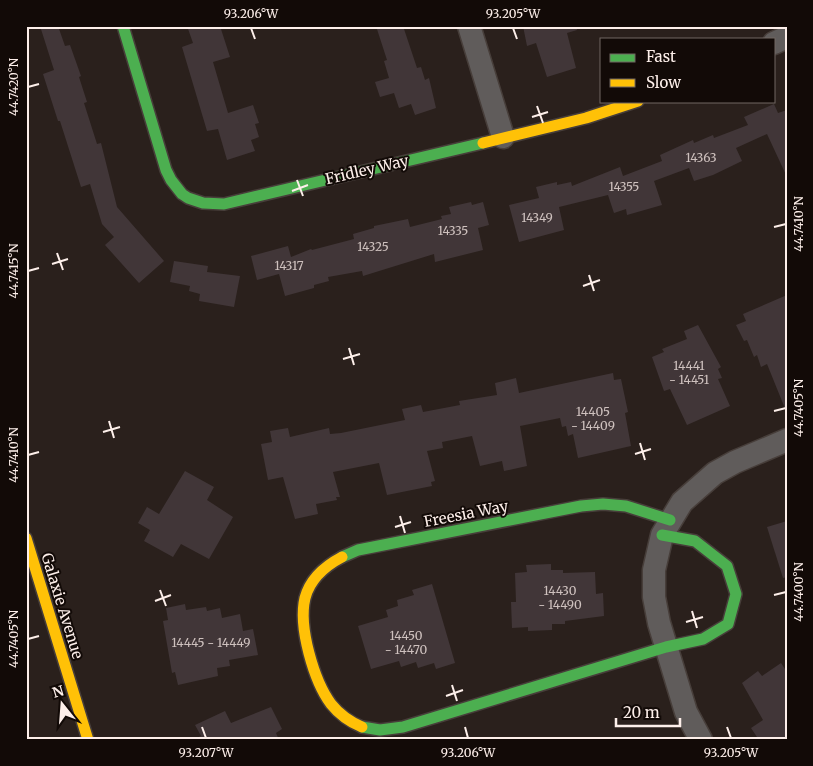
<svg xmlns="http://www.w3.org/2000/svg" width="813" height="766" font-family="Merriweather,serif">
  <rect width="100%" height="100%" fill="#2a201c"/>
  <g fill="#413638">
    <path d="M40,26H58L65,46L70,45L81,76L79,77L87,102L84,103L97,144L101,143L117,207L164,261L139,283L105,245L114,237L102,224L90,184L81,187L60,121H58L43,74L54,70Z"/>
    <path d="M187,26H220L230,57L213,62L228,113L253,105L259,123L255,124L259,137L251,140L255,151L227,160L218,129L207,131L182,47L193,43Z"/>
    <path d="M376,26H403L417,68L421,67L425,80L429,78L436,108L415,115L411,104L399,108L394,93L380,97L375,82L389,78L384,61L387,60Z"/>
    <path d="M523,26H576L577,30L567,33L576,68L547,77L536,43L527,46Z"/>
    <path d="M774,104L778,113L787,110V177L767,134L736,148L742,161L713,175L694,181L689,168L654,181L662,205L627,215L626,209L614,213L608,195L559,207L564,230L519,242L509,205L539,198L536,187L557,182V185L571,182L572,186L620,167L623,176L662,161L660,155L693,140L694,143L713,135L714,138L748,125L744,117Z"/>
    <path d="M471,202L472,205L483,202L489,225L478,228L483,250L435,262L434,254L363,276L362,271L328,277L329,281L314,285V288L285,296L279,274L257,280L251,256L288,246L291,257L311,249L312,250L354,239L353,234L374,228V226L408,219L410,227L442,219L441,216L451,214L449,207Z"/>
    <path d="M174,261L208,266L207,272L240,276L234,307L199,301L200,294L189,291L190,286L170,282Z"/>
    <path d="M787,295V411H786L767,364L761,367L757,355L754,357L747,340L744,341L736,325L746,321L743,314Z"/>
    <path d="M698,325L721,367L718,369L722,378L718,379L730,406L687,425L670,389L664,391L652,357L664,352L662,349L687,339L684,331Z"/>
    <path d="M613,373L614,380L621,379L628,412L625,413L631,446L578,458L573,434L568,436L566,426L562,427L560,418L520,426L527,466L504,471L502,461L480,466L472,436L442,442L443,448L427,451L435,481L431,482L432,486L387,495L379,463L333,472L340,497H336L337,500L316,504L318,514L295,519L283,477L268,480L261,444L272,442L270,431L288,428L290,437L329,428L330,434L341,433L405,420L402,409L421,405L423,412L460,405L459,401L497,395L495,383L516,378L519,393Z"/>
    <path d="M185,471L214,487L207,500L233,517L209,559L181,544L173,557L144,541L150,530L138,523L147,507L159,514Z"/>
    <path d="M787,521V577L783,578L767,527Z"/>
    <path d="M551,564V570H563V573L595,572L596,594L603,593L604,616L565,621V624H552V630L528,631V627L512,628L511,602H516L515,573L527,572L526,565Z"/>
    <path d="M432,584L455,663L436,669L434,663L418,668L416,662L401,667L399,661L371,669L358,626L388,617L386,610L398,606L397,600L414,595L412,590Z"/>
    <path d="M185,604L186,610L206,607L207,611L220,608L222,618L240,614L243,631L253,629L258,655L229,660L230,666L217,668L218,676L178,685L175,672L172,673L163,621L168,620L166,608Z"/>
    <path d="M781,663L787,672V740H759L751,728L763,720L742,683L758,671L762,676Z"/>
    <path d="M271,707L282,729L276,733L279,740H192L201,736L195,725L225,711L231,723Z"/>
  </g>
  <g fill="none" stroke-linecap="round" stroke-linejoin="round">
    <g stroke="#473e3a" stroke-width="25">
      <g id="street">
        <path d="M469,26L503,137"/>
        <path d="M774,43L787,37"/>
        <path d="M701,740L686,712L659,623L654,597V570L662,535L682,502L715,473L735,462L787,440"/>
      </g>
    </g>
    <g stroke="#473e3a" stroke-width="14">
      <g id="fast">
        <path d="M123,26L166,170L171,180L182,194L188,198L203,203L224,204L483,143"/>
        <path d="M342,557L358,550L581,506L603,504L626,506L670,520"/>
        <path d="M362,727L380,730L403,727L666,647L703,639L728,624L736,594L727,566L695,541L662,535"/>
      </g>
    </g>
    <g stroke="#473e3a" stroke-width="14">
      <g id="slow">
        <path d="M483,143L586,118L638,101"/>
        <path d="M26,538L88,740"/>
        <path d="M342,557C325,566 310,579 305,598C298,627 314,681 331,704C339,714 350,722 362,727"/>
      </g>
    </g>
    <use href="#street" stroke="#605c5b" stroke-width="22"/>
    <use href="#fast" stroke="#4caf50" stroke-width="11"/>
    <use href="#slow" stroke="#ffc107" stroke-width="11"/>
  </g>
  <path fill="none" stroke="#fdefea" stroke-width="2" d="M251,28L255,39M513,28L517,39M28,87L39,84M537,106L543,123M532,117L548,112M297,180L303,196M292,191L308,185M774,227L786,224M57,253L63,270M52,264L68,259M28,271L39,268M589,275L594,291M583,286L600,280M349,348L354,365M343,359L360,354M774,411L786,408M109,421L114,438M103,432L120,427M640,443L645,460M635,454L651,449M28,455L39,452M400,516L405,533M395,527L411,522M160,590L166,606M774,595L786,592M155,601L171,595M692,611L697,628M686,622L703,617M28,639L39,636M452,685L457,701M446,696L463,690M202,727L206,738M465,727L468,738M727,727L731,738"/>
  <g text-anchor="middle" stroke-width="4" stroke-linejoin="round" paint-order="stroke">
    <g font-size="12" fill="#cec1be">
      <text x="701" y="162">14363</text>
      <text x="624" y="191">14355</text>
      <text x="537" y="222">14349</text>
      <text x="453" y="235">14335</text>
      <text x="373" y="251">14325</text>
      <text x="289" y="270">14317</text>
      <text x="689" y="370">14441<tspan x="689" dy="14">- 14451</tspan></text>
      <text x="593" y="416">14405<tspan x="593" dy="14">- 14409</tspan></text>
      <text x="560" y="595">14430<tspan x="560" dy="14">- 14490</tspan></text>
      <text x="406" y="640">14450<tspan x="406" dy="14">- 14470</tspan></text>
      <text x="211" y="647">14445 - 14449</text>
    </g>
    <g font-size="15" fill="#fdefea" stroke="#120a07">
      <text transform="translate(367 170) rotate(-13)" y="5">Fridley Way</text>
      <text transform="translate(466 514) rotate(-11)" y="5">Freesia Way</text>
      <text transform="translate(62 606) rotate(73)" y="5">Galaxie Avenue</text>
    </g>
  </g>
  <rect width="813" height="766" fill="none" stroke="#120a07" stroke-width="55"/>
  <rect x="600" y="38" width="175" height="65" fill="#120a07" stroke="#706662"/>
  <rect x="610" y="54" width="25" height="8" fill="#4caf50" stroke="#706662"/>
  <text x="646" y="62" font-size="15" fill="#fdefea">Fast</text>
  <rect x="610" y="79" width="25" height="8" fill="#ffc107" stroke="#706662"/>
  <text x="646" y="88" font-size="15" fill="#fdefea">Slow</text>
  <g transform="translate(62 704) rotate(343)" stroke="#120a07" stroke-width="4" paint-order="stroke">
  <path d="M0-4L9 19L0 12L-9 19Z" fill="#fdefea"/>
  <text y="-8" font-size="14" font-weight="bold" text-anchor="middle" fill="#fdefea">N</text>
  </g>
  <path d="M616 718v8h64v-8" fill="none" stroke="#fdefea" stroke-width="2.5"/>
  <text x="623" y="718" font-size="15" fill="#fdefea" stroke="#120a07" stroke-width="4" paint-order="stroke">20 m</text>
  <rect x="28" y="28" width="758" height="710" fill="none" stroke="#fdefea" stroke-width="2"/>
  <g font-size="12" text-anchor="middle" fill="#fdefea">
    <text x="251" y="18">93.206°W</text>
    <text x="513" y="18">93.205°W</text>
    <text transform="translate(14 87) rotate(-90)" y="4">44.7420°N</text>
    <text transform="translate(799 224) rotate(-90)" y="4">44.7410°N</text>
    <text transform="translate(14 271) rotate(-90)" y="4">44.7415°N</text>
    <text transform="translate(799 408) rotate(-90)" y="4">44.7405°N</text>
    <text transform="translate(14 455) rotate(-90)" y="4">44.7410°N</text>
    <text transform="translate(799 592) rotate(-90)" y="4">44.7400°N</text>
    <text transform="translate(14 639) rotate(-90)" y="4">44.7405°N</text>
    <text x="206" y="757">93.207°W</text>
    <text x="468" y="757">93.206°W</text>
    <text x="731" y="757">93.205°W</text>
  </g>
</svg>
